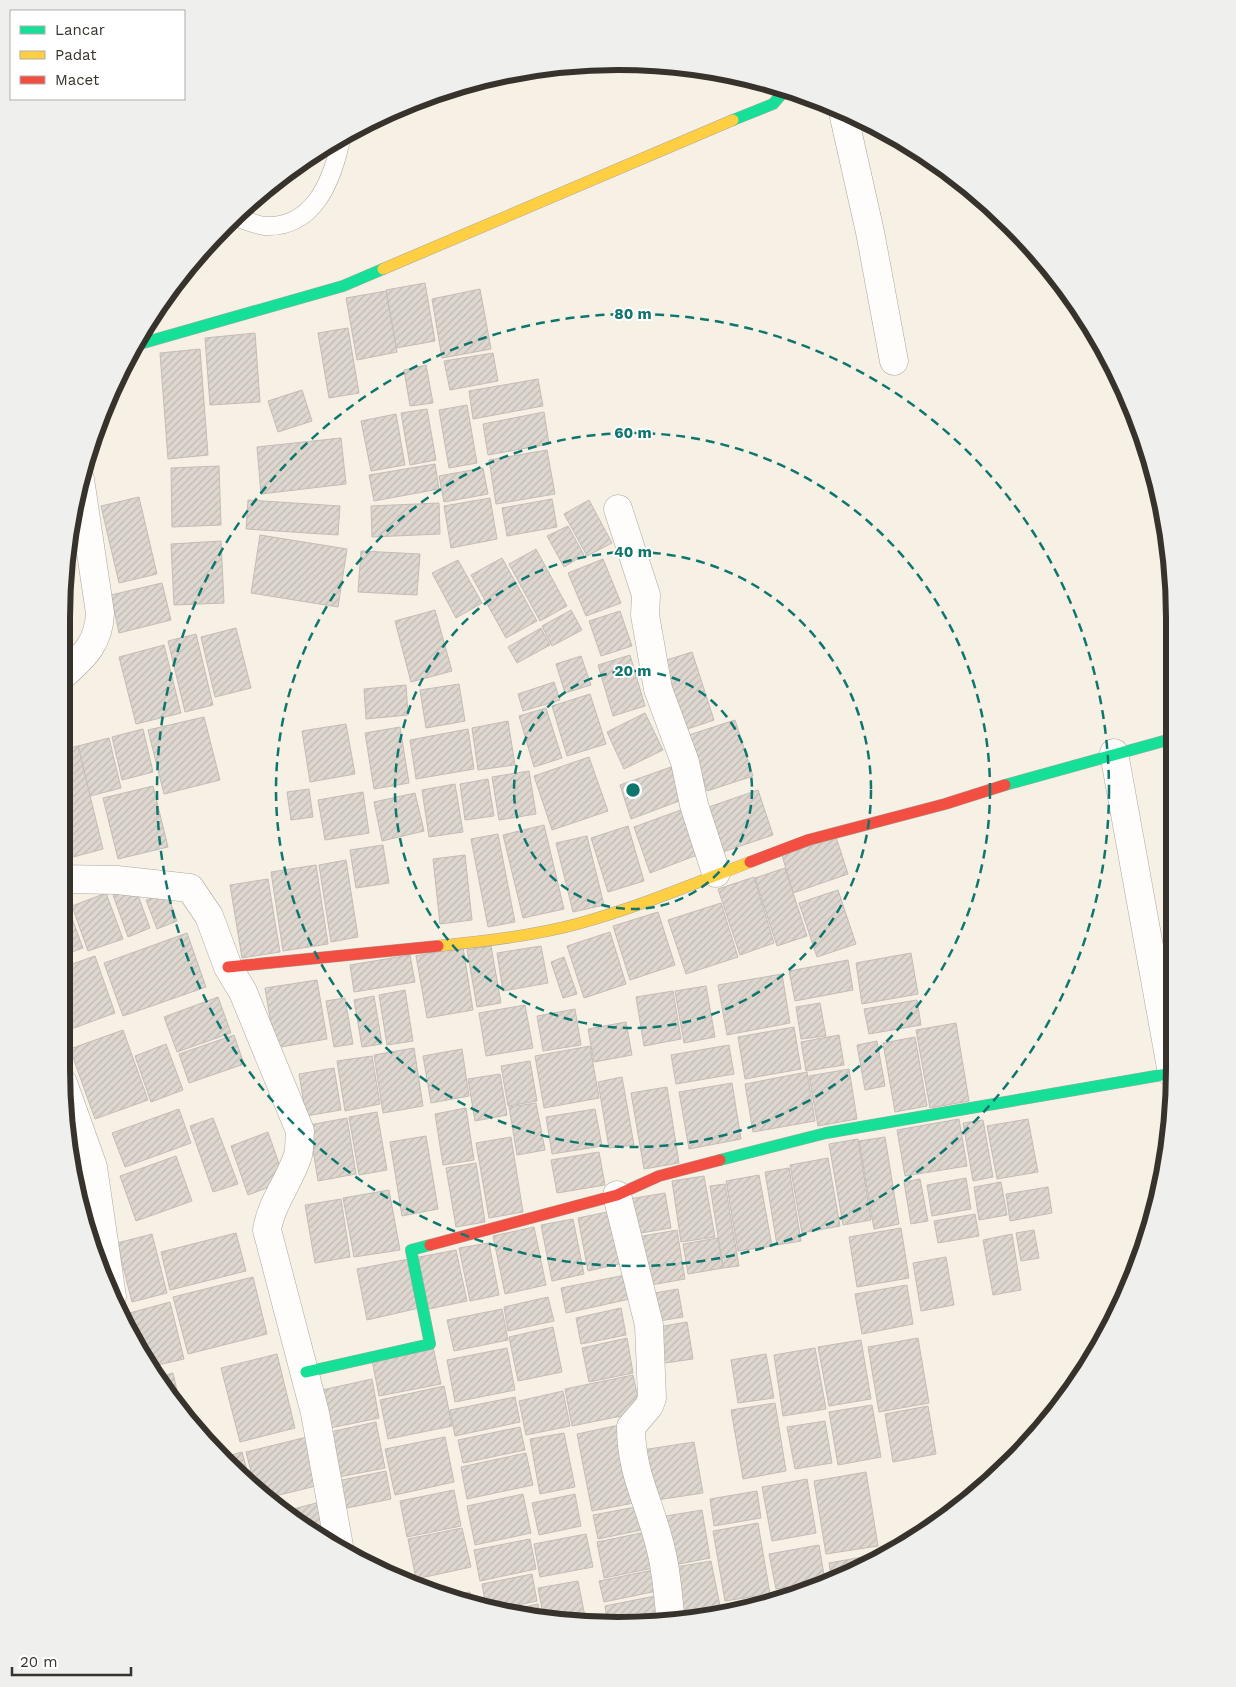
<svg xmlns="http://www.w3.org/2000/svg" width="1236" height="1687" font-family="'Work Sans',sans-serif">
  <defs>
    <pattern id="building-hatch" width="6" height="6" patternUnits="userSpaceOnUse" patternTransform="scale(1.25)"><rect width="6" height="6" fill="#ded7d0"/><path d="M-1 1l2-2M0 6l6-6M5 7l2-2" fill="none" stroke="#bfb9b3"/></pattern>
  </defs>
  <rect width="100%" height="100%" fill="#f7f0e5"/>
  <g fill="url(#building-hatch)" stroke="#c4bdb7">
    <path d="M425,283L435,341L396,348L386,290Z"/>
    <path d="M480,289L491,349L442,358L432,299Z"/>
    <path d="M386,291L397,352L357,360L346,298Z"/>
    <path d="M348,328L359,393L329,398L318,333Z"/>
    <path d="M255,333L260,402L210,405L205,338Z"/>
    <path d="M200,349L208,455L168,459L160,353Z"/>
    <path d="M493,353L498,381L450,390L444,361Z"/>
    <path d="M426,365L433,403L410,406L404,370Z"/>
    <path d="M538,379L543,406L473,419L469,391Z"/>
    <path d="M302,390L312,421L278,432L268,401Z"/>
    <path d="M467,405L477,463L449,468L439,410Z"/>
    <path d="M427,409L436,460L410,465L401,413Z"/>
    <path d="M544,412L549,444L488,455L483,424Z"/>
    <path d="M396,414L405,465L371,471L361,421Z"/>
    <path d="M341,438L346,484L261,494L257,447Z"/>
    <path d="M547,450L555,494L496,504L489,460Z"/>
    <path d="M435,464L439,489L374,501L369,475Z"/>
    <path d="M219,466L221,525L172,527L171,468Z"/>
    <path d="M483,468L488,494L444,502L439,476Z"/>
    <path d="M139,497L157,574L119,583L101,506Z"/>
    <path d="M490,498L497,539L451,548L444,506Z"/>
    <path d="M552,499L557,527L507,536L502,508Z"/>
    <path d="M248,500L340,506L338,535L246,529Z"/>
    <path d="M589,500L612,543L587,556L564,514Z"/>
    <path d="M439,503L440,534L372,537L371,506Z"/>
    <path d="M568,526L584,555L564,567L547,536Z"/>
    <path d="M260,535L347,549L338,607L251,593Z"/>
    <path d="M221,541L224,603L174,605L171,544Z"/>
    <path d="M536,549L567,606L540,621L509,564Z"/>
    <path d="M361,551L420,554L417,595L358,592Z"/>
    <path d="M502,558L537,621L506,638L471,575Z"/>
    <path d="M603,559L621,603L586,616L568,573Z"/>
    <path d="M458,560L482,603L456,618L432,573Z"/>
    <path d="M162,583L171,620L119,633L111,595Z"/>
    <path d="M435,610L452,671L411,682L395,621Z"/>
    <path d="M571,610L582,630L552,646L542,626Z"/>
    <path d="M620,611L632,646L601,656L589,621Z"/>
    <path d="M236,628L251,688L215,697L201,637Z"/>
    <path d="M541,628L550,645L517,663L508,647Z"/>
    <path d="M196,634L213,705L185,712L168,641Z"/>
    <path d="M164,645L181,713L136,724L119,657Z"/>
    <path d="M692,652L714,720L679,732L657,663Z"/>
    <path d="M630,655L645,706L613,716L598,665Z"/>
    <path d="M581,656L591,685L565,693L556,664Z"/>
    <path d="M554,682L560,700L523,711L518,694Z"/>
    <path d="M459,684L465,721L426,728L420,690Z"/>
    <path d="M406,685L408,715L366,719L364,689Z"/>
    <path d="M590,694L606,744L567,756L552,706Z"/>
    <path d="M546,708L562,758L534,767L519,716Z"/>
    <path d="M645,713L663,750L624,769L607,732Z"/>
    <path d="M204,717L220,780L164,794L148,730Z"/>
    <path d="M735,720L753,776L707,791L689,735Z"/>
    <path d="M508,721L515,765L478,770L472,728Z"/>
    <path d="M346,724L355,774L310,782L302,731Z"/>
    <path d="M400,727L409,783L374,789L365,733Z"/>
    <path d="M143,729L153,772L122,780L112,737Z"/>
    <path d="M468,729L474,769L416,779L410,740Z"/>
    <path d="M109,738L121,788L90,796L78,746Z"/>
    <path d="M78,746L103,849L62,860L61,750Z"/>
    <path d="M589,757L608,811L552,830L534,776Z"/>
    <path d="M671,767L682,800L631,819L620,785Z"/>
    <path d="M529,771L536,814L499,820L492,777Z"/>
    <path d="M488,779L494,816L465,820L460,784Z"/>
    <path d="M455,784L463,832L429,837L422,790Z"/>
    <path d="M153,786L168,847L118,859L103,798Z"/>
    <path d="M309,789L313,817L291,820L287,792Z"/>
    <path d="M758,790L773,835L714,855L700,810Z"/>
    <path d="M363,792L369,833L325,840L318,800Z"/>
    <path d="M415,793L424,831L382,841L374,802Z"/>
    <path d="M689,807L705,852L650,873L634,827Z"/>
    <path d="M544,825L564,909L523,918L503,835Z"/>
    <path d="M628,826L644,881L608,892L591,838Z"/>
    <path d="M498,834L515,922L488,927L471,839Z"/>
    <path d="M587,836L604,905L573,912L556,843Z"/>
    <path d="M836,837L848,874L793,893L782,855Z"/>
    <path d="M383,845L389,883L356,888L350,850Z"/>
    <path d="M465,855L472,920L440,924L433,859Z"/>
    <path d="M346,860L358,937L331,942L319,865Z"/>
    <path d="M316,865L328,944L283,951L271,872Z"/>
    <path d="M785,868L807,936L777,946L755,878Z"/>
    <path d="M754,877L774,943L740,955L718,889Z"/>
    <path d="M268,879L280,952L242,958L230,885Z"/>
    <path d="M135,887L150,928L128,937L113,895Z"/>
    <path d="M61,889L83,948L61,956Z"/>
    <path d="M838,890L856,944L817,957L799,903Z"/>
    <path d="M106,893L123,939L88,951L72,906Z"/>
    <path d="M167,893L177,921L157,929L146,900Z"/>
    <path d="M721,903L738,957L686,974L668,920Z"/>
    <path d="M658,912L675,965L630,980L613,926Z"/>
    <path d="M610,932L626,984L584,998L567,946Z"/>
    <path d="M187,933L206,987L123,1016L104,963Z"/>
    <path d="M491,946L501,1003L477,1007L467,950Z"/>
    <path d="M541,946L548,983L503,991L497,953Z"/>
    <path d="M463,947L473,1010L427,1018L416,956Z"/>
    <path d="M911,953L918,994L862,1004L856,963Z"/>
    <path d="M410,955L415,982L354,992L350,965Z"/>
    <path d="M95,956L115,1013L63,1032L61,968Z"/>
    <path d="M564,957L577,994L563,998L551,962Z"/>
    <path d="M848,960L853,990L795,1001L789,971Z"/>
    <path d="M782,974L790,1023L727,1035L718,985Z"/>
    <path d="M317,980L327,1039L275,1048L265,988Z"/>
    <path d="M706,986L715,1037L684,1043L675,991Z"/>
    <path d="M405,990L413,1041L387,1045L379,995Z"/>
    <path d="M673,991L681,1039L644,1046L636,997Z"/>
    <path d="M374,996L382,1044L362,1047L354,1000Z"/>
    <path d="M218,997L231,1033L177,1052L164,1017Z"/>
    <path d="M345,998L353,1044L334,1047L326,1001Z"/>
    <path d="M917,1000L921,1025L869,1034L864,1009Z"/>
    <path d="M820,1003L826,1036L801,1039L796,1007Z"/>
    <path d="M525,1005L533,1048L486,1056L479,1013Z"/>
    <path d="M575,1009L581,1045L543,1051L537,1016Z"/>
    <path d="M626,1022L632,1055L594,1062L588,1029Z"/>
    <path d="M956,1023L969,1101L930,1108L916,1030Z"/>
    <path d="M794,1027L801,1069L745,1079L738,1037Z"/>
    <path d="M123,1030L148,1100L95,1119L70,1049Z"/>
    <path d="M234,1035L244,1064L189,1083L179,1054Z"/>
    <path d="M839,1035L844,1065L806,1071L801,1042Z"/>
    <path d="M915,1037L927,1106L895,1112L883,1043Z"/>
    <path d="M877,1041L885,1086L865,1090L857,1045Z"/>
    <path d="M166,1044L183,1090L151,1102L135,1056Z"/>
    <path d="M729,1045L734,1074L676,1084L671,1055Z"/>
    <path d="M590,1046L599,1098L544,1108L535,1056Z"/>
    <path d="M414,1048L423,1106L383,1113L374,1055Z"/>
    <path d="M462,1049L469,1096L431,1103L423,1056Z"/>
    <path d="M372,1056L380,1104L345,1111L337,1061Z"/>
    <path d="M530,1061L537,1101L508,1106L501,1066Z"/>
    <path d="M334,1068L341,1110L306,1116L299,1074Z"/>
    <path d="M849,1069L857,1119L818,1126L809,1076Z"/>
    <path d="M807,1072L815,1121L753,1132L745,1084Z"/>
    <path d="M500,1074L507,1115L475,1121L468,1079Z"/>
    <path d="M622,1077L634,1145L609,1148L598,1082Z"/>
    <path d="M732,1083L741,1139L689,1149L679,1092Z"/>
    <path d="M667,1087L679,1163L644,1169L631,1093Z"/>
    <path d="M536,1103L545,1150L517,1155L509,1107Z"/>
    <path d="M466,1108L474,1160L443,1165L435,1114Z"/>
    <path d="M179,1109L191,1143L125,1167L112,1133Z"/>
    <path d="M595,1109L602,1146L552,1154L546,1117Z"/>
    <path d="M377,1112L387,1170L359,1175L349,1117Z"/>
    <path d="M213,1118L238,1184L213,1192L190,1126Z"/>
    <path d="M347,1118L356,1174L318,1181L309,1125Z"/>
    <path d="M959,1119L967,1166L905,1176L897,1130Z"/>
    <path d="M1028,1119L1038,1172L997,1179L987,1126Z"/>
    <path d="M983,1120L993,1177L973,1181L963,1123Z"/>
    <path d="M268,1132L285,1181L248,1195L231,1146Z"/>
    <path d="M426,1136L438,1209L402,1216L390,1142Z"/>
    <path d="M511,1137L523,1212L489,1218L476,1143Z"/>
    <path d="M885,1137L899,1224L874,1229L859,1141Z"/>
    <path d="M858,1139L871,1220L843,1225L829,1144Z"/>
    <path d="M599,1152L605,1185L557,1193L551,1160Z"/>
    <path d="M176,1156L192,1201L136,1221L120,1176Z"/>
    <path d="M828,1158L840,1226L802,1233L790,1165Z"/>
    <path d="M476,1163L485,1222L456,1227L446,1168Z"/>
    <path d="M789,1168L801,1241L777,1245L765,1172Z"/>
    <path d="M759,1175L772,1246L738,1251L726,1181Z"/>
    <path d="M704,1176L715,1237L681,1242L672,1181Z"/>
    <path d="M966,1178L971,1209L932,1216L927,1185Z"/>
    <path d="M920,1179L928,1221L911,1224L904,1182Z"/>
    <path d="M1001,1182L1007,1215L979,1220L974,1187Z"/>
    <path d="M725,1184L739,1266L723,1268L710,1186Z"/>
    <path d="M1048,1187L1052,1213L1010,1221L1006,1194Z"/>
    <path d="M389,1190L400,1250L354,1257L343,1198Z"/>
    <path d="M665,1193L671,1228L635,1234L629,1199Z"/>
    <path d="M341,1199L350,1257L315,1263L305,1205Z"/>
    <path d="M612,1211L623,1263L588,1271L578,1218Z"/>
    <path d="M975,1214L979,1236L938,1243L934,1221Z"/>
    <path d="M573,1219L584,1274L552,1281L541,1225Z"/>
    <path d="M534,1227L546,1285L505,1294L493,1236Z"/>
    <path d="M901,1228L909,1278L857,1287L849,1237Z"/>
    <path d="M677,1230L685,1279L645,1286L637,1237Z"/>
    <path d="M1034,1230L1039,1258L1021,1261L1016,1233Z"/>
    <path d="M236,1233L246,1271L170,1290L161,1252Z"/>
    <path d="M152,1234L167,1293L132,1302L117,1243Z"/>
    <path d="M1012,1234L1021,1290L993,1295L983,1240Z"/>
    <path d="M718,1238L723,1268L688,1274L683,1244Z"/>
    <path d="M489,1243L499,1295L470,1301L459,1248Z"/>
    <path d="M456,1250L467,1301L424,1310L414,1258Z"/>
    <path d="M946,1257L954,1305L921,1311L913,1263Z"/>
    <path d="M409,1259L419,1308L367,1320L357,1269Z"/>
    <path d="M625,1275L630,1299L566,1313L561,1288Z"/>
    <path d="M253,1277L267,1334L188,1354L173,1297Z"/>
    <path d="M907,1285L913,1324L862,1334L855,1294Z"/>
    <path d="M678,1289L683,1317L654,1322L649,1294Z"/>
    <path d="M548,1297L554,1321L508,1331L504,1307Z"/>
    <path d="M170,1302L184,1359L149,1367L130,1332L126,1314Z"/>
    <path d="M621,1308L626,1335L581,1344L576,1318Z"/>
    <path d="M502,1309L508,1340L454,1351L447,1320Z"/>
    <path d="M687,1322L693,1359L658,1364L652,1328Z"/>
    <path d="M553,1327L562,1372L518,1381L509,1337Z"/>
    <path d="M627,1338L633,1373L589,1382L582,1348Z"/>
    <path d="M918,1338L929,1403L879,1412L868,1347Z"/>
    <path d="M861,1340L871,1399L829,1406L818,1347Z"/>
    <path d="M433,1347L441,1384L379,1396L372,1360Z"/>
    <path d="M507,1348L515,1390L455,1402L447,1360Z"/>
    <path d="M815,1348L826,1409L783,1416L774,1355Z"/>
    <path d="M277,1354L295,1428L240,1442L221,1368Z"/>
    <path d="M766,1354L774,1398L738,1403L731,1360Z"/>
    <path d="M173,1373L181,1408L155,1378Z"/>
    <path d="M633,1375L641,1412L572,1426L565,1389Z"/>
    <path d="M372,1379L379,1418L330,1428L322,1390Z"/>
    <path d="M444,1386L452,1426L388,1439L380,1400Z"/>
    <path d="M563,1391L570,1426L526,1435L519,1401Z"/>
    <path d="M515,1397L520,1422L455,1436L450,1410Z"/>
    <path d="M775,1403L786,1471L743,1479L731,1410Z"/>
    <path d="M872,1405L881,1457L838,1465L829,1412Z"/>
    <path d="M928,1406L936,1454L893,1462L885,1414Z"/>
    <path d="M825,1421L832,1463L795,1469L787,1427Z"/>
    <path d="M376,1422L385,1468L339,1477L330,1432Z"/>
    <path d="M624,1424L639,1502L592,1511L577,1434Z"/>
    <path d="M520,1427L525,1450L463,1463L458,1440Z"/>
    <path d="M564,1433L575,1487L540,1494L530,1439Z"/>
    <path d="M307,1437L320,1485L267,1498L256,1491L246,1452Z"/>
    <path d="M445,1437L454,1482L395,1495L385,1449Z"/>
    <path d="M694,1442L703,1493L650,1501L642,1450Z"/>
    <path d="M242,1452L252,1488L224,1457Z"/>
    <path d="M526,1453L533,1485L467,1499L461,1467Z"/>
    <path d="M386,1471L391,1499L342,1509L337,1481Z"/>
    <path d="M866,1472L878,1546L826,1554L814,1481Z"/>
    <path d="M807,1479L816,1533L772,1541L762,1487Z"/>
    <path d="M454,1490L461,1526L407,1537L400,1501Z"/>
    <path d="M757,1491L761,1518L714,1526L710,1499Z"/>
    <path d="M523,1494L531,1533L475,1545L467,1506Z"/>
    <path d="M575,1494L581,1526L539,1535L532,1503Z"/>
    <path d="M320,1502L329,1540L286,1511Z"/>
    <path d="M641,1506L646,1529L598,1539L593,1515Z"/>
    <path d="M702,1510L710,1558L669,1566L660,1517Z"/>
    <path d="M758,1523L770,1594L725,1601L713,1531Z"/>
    <path d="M462,1528L471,1567L416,1579L408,1539Z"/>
    <path d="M651,1531L658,1567L604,1578L597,1542Z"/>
    <path d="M586,1534L593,1567L540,1577L534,1544Z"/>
    <path d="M530,1539L536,1569L480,1581L474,1550Z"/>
    <path d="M819,1545L825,1581L776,1589L769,1554Z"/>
    <path d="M879,1554L880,1555L832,1583L829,1563Z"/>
    <path d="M711,1561L720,1606L678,1612L670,1568Z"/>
    <path d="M658,1569L662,1590L604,1602L599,1581Z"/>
    <path d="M409,1574L411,1582L396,1576Z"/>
    <path d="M532,1574L537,1601L494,1610L486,1607L482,1584Z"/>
    <path d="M578,1581L586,1622L544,1619L538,1588Z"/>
    <path d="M470,1592L472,1602L451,1595Z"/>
    <path d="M660,1595L666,1623L608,1625L605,1606Z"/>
    <path d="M772,1598V1599L724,1612V1607Z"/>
    <path d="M538,1604L540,1618L500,1612Z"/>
    <path d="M721,1610V1613L680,1622L679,1616Z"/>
  </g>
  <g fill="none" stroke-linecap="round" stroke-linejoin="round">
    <g stroke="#aca79f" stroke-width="19">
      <path id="lane" d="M235,217C245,220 256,225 265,226C313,228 331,183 340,144L338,140"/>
    </g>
    <g stroke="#aca79f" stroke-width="29">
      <g id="street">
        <path d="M843,112L870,232L894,361"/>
        <path d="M618,509L646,595L645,615L658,689L685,762L694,805L716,873"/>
        <path d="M61,677C83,657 99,644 100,613L80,479"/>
        <path d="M1114,753L1172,1073"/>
        <path d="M61,879L117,880L190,888L209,916L228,967L243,992L300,1131C299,1139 300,1147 298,1155C290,1181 271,1203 267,1230L315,1413L339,1546"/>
        <path d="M63,1083L93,1167L112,1297"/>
        <path d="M617,1195L649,1325L652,1398L649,1406L631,1427C631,1475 651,1505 661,1550C667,1573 668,1598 671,1622"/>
      </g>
    </g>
    <g stroke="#aca79f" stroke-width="12">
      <g id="fast">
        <path d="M733,120L773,104L787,88"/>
        <path d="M136,345L343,286L383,269"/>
        <path d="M1005,785L1171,739"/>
        <path d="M720,1160L826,1133L1173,1073"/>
        <path d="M306,1372L430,1344L411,1250L430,1245"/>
      </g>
    </g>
    <g stroke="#aca79f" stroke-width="12">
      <g id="slow">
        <path d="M383,269L733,120"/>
        <path d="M438,946C484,941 532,936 577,924C636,908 693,884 750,862"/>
      </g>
    </g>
    <g stroke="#aca79f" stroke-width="12">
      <g id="jam">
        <path d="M750,862L808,840L945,804L1005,785"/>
        <path d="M228,967L438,946"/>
        <path d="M430,1245L617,1195L659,1176L720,1160"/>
      </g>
    </g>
    <use href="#lane" stroke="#fefdfb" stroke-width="18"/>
    <use href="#street" stroke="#fefdfb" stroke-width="28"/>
    <use href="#fast" stroke="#16e098" stroke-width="11"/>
    <use href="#slow" stroke="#ffcf43" stroke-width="11"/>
    <use href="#jam" stroke="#f24e42" stroke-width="11"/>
  </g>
  <g fill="none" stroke="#0f766e" stroke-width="2.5" stroke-dasharray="9 6">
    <circle cx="633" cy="790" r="119"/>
    <circle cx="633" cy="790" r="238"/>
    <circle cx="633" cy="790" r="357"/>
    <circle cx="633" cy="790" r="476"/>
  </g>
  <path d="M0 0H1236V1687H0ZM618 70H618A548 548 0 0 1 1166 618V1069A548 548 0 0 1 618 1617H618A548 548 0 0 1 70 1069V618A548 548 0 0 1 618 70Z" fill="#efefee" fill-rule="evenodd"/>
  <path fill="none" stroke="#37322b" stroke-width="6" d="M618 70H618A548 548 0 0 1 1166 618V1069A548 548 0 0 1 618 1617H618A548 548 0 0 1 70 1069V618A548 548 0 0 1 618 70Z"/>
  <circle cx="633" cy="790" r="8" fill="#0f766e" stroke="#fff" stroke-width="2.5"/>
  <g font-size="15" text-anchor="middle" font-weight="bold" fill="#0f766e" stroke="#fff" stroke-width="4" stroke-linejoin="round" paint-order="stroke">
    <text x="633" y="319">80 m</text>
    <text x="633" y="438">60 m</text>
    <text x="633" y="557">40 m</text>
    <text x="633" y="676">20 m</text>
  </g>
  <rect x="10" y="10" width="175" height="90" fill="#ffffff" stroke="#afadaa"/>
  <rect x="20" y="26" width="25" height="8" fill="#16e098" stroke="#afadaa"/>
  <text x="55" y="35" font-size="15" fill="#37322b">Lancar</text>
  <rect x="20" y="51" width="25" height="8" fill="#ffcf43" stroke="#afadaa"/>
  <text x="55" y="60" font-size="15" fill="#37322b">Padat</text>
  <rect x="20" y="76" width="25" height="8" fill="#f24e42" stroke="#afadaa"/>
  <text x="55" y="85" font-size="15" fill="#37322b">Macet</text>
  <path d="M12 1667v8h119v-8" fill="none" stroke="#37322b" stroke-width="2.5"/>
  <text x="20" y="1667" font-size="15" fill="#37322b" stroke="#ffffff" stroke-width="4" paint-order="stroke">20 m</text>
</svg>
